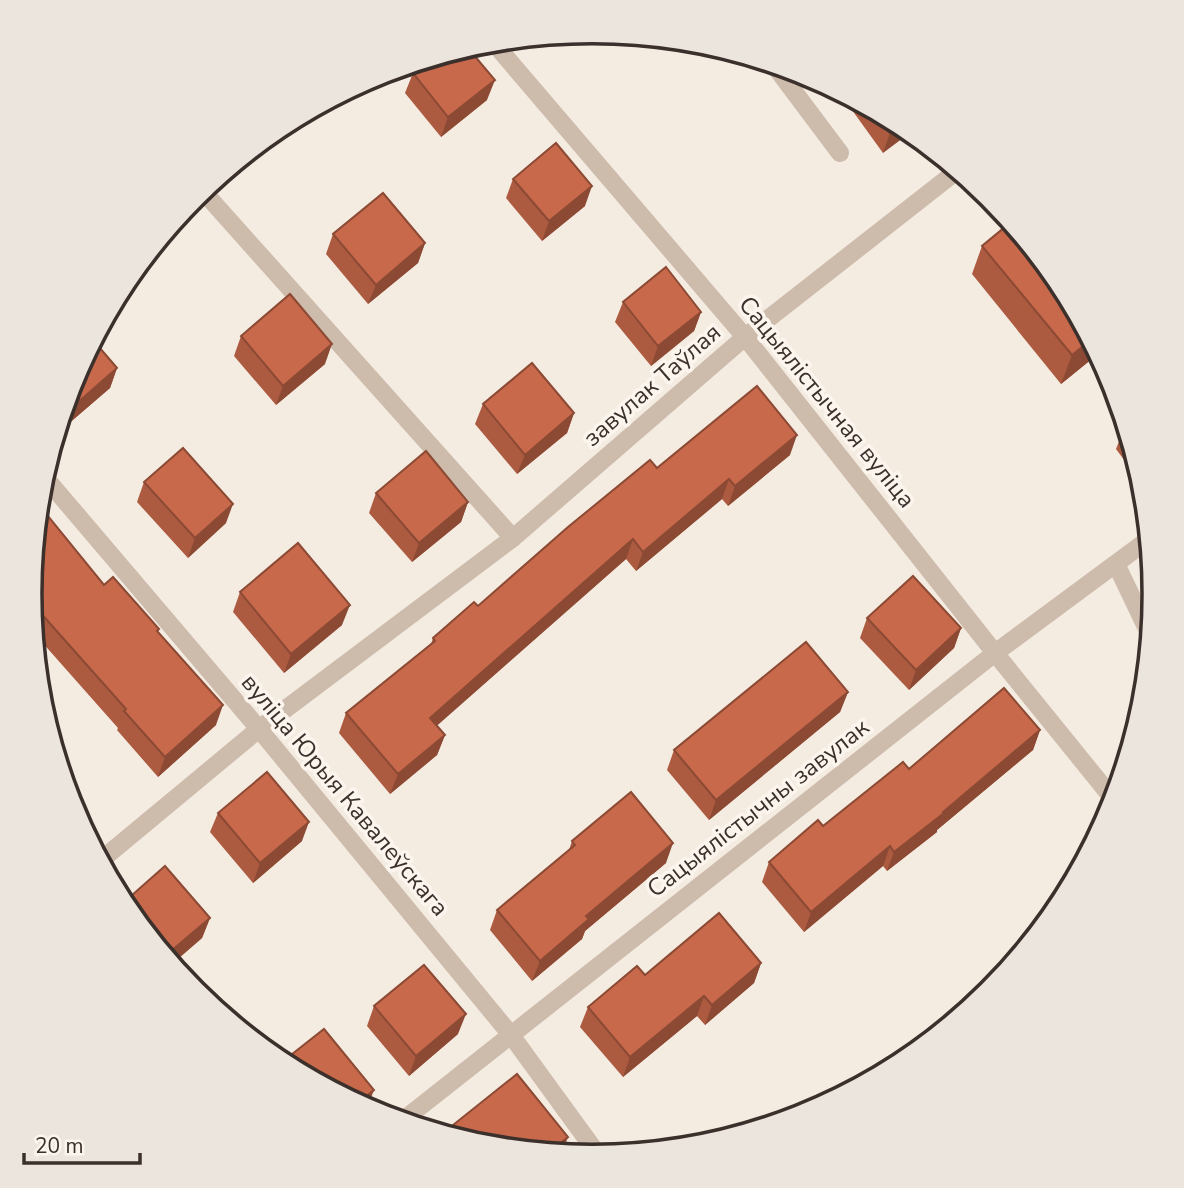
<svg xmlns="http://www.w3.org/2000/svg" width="1184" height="1188" font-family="'Nunito Sans',sans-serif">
  <rect width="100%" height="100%" fill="#f4ebe1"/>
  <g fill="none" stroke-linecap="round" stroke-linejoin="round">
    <g stroke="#cdbbac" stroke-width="18">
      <path d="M774,65L840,153"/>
      <path d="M1116,564L1150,635"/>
    </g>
    <g stroke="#cdbbac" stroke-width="18">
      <path d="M493,42L745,337L995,653L1114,800"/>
      <path d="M202,190L513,538"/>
      <path d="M43,475L259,729L511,1035L599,1156"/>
      <path d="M100,861L259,729L513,538L745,337L958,170"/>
      <path d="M402,1121L995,653L1149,539"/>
    </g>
  </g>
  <g fill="#ac5a40">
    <path d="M413,73L487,100L441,137L405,93Z"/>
    <path d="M839,92L905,127L883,153Z"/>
    <path d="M513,179L585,206L542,241L506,198Z"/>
    <path d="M333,234L425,243L418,263L368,304L326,254Z"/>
    <path d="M982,246L1098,354L1061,384L972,274Z"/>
    <path d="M623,302L701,312L694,331L651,366L615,322Z"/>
    <path d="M241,336L325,364L276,405L234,356Z"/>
    <path d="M117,368L110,388L60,431L58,428L73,378Z"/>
    <path d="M483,404L574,413L567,433L517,474L475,424Z"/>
    <path d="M1128,433L1144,485V487L1116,449L1120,439Z"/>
    <path d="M790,455L728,506L722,499L636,571L626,559L436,726L445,735L437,755L390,794L339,733L346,713L431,644L433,638L478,606L657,468Z"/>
    <path d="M144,482L226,523L188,558L137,502Z"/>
    <path d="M376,493L468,502L461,522L412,562L369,513Z"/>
    <path d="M104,585L159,629L158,632L216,725L158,777L117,730L118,728L33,632L30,594Z"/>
    <path d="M240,592L342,625L284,673L233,612Z"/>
    <path d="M867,618L961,628L954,648L909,690L860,638Z"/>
    <path d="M848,692L840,712L709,820L667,770L674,750Z"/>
    <path d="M1040,730L1033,750L937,830V832L887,871L883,866L804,932L762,882L769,862L909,769Z"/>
    <path d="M218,813L302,841L253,883L210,832Z"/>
    <path d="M572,841L666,863L585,931L582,939L532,981L490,930L497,910L569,850Z"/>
    <path d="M124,906L210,918L202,938L172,964Z"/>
    <path d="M761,963L754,983L705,1025L697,1016L623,1077L580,1027L588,1007Z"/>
    <path d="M374,1006L458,1034L409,1076L367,1026Z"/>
  </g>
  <g fill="#8c4a34">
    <path d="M495,80L487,100L441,137L448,117Z"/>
    <path d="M901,125L911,132L883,153L890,133Z"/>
    <path d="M592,186L585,206L542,241L549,221Z"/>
    <path d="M425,243L418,263L368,304L376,285Z"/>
    <path d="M701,312L694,331L651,366L658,346Z"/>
    <path d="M1091,340L1098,354L1061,384L1072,355Z"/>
    <path d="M332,344L325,364L276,405L283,386Z"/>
    <path d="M117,368L110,388L60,431L68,411Z"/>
    <path d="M574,413L567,433L517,474L525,455Z"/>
    <path d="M797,435L790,455L728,506L735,486Z"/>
    <path d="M729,479L722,499L636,571L643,552Z"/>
    <path d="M468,502L461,522L412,562L419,543Z"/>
    <path d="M233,504L226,523L188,558L195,538Z"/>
    <path d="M633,539L626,559L423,738L430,718Z"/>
    <path d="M350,605L342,625L284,673L291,654Z"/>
    <path d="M961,628L954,648L909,690L916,670Z"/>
    <path d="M848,692L840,712L709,820L716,800Z"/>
    <path d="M223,705L216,725L158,777L165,757Z"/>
    <path d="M1040,730L1033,750L937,830V832L887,871L894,852Z"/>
    <path d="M445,735L437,755L390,794L398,774Z"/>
    <path d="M309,822L302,841L253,883L260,863Z"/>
    <path d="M673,843L666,863L585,931L582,939L532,981L540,961L586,916Z"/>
    <path d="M890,846L883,866L804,932L811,912Z"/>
    <path d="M210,918L202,938L172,964L168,959L171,951Z"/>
    <path d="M761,963L754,983L705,1025L712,1005Z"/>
    <path d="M704,996L697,1016L623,1077L630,1057Z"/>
    <path d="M466,1014L458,1034L409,1076L416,1056Z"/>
    <path d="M374,1090L367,1108L358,1103Z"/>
    <path d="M568,1137L562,1153L549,1152Z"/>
  </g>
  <g fill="#c8694b" stroke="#8c4a34" stroke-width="2">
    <path d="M467,47L495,80L448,117L413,73L432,58Z"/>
    <path d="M874,110L901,125L890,133Z"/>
    <path d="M556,143L592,186L549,221L513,179Z"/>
    <path d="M383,193L425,243L376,285L333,234Z"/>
    <path d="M1011,222L1060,282L1091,340L1072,355L982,246Z"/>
    <path d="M666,267L701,312L658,346L623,302Z"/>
    <path d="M290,294L332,344L283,386L241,336Z"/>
    <path d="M93,340L117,368L68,411L64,407L73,378Z"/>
    <path d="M532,363L574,413L525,455L483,404Z"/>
    <path d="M757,386L797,435L735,486L729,479L643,552L633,539L430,718L445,735L398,774L346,713L435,641L433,638L474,602L478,606L568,527L650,460L657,468Z"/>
    <path d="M1128,433L1137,463L1120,439Z"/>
    <path d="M183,448L233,504L195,538L144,482Z"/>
    <path d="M426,451L468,502L419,543L376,493Z"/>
    <path d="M39,505L104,585L113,577L159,629L157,631L223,705L165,757L124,711L126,709L30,601V594Z"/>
    <path d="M298,543L350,605L291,654L240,592Z"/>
    <path d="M913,576L961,628L916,670L867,618Z"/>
    <path d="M806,642L848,692L716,800L674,750Z"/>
    <path d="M1004,688L1040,730L943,812L944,813L894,852L890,846L811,912L769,862L818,820L823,826L903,762L909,769Z"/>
    <path d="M267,772L309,822L260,863L218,813Z"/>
    <path d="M631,792L673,843L586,916L589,919L540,961L497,910L575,845L572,841Z"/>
    <path d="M165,866L210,918L171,951L167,947L162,952L123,903Z"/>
    <path d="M719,913L761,963L712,1005L704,996L630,1057L588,1007L637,966L645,975Z"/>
    <path d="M424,965L466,1014L416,1056L374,1006Z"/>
    <path d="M324,1029L374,1090L358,1103L282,1062Z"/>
    <path d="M517,1074L568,1137L549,1152L482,1145L443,1133Z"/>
  </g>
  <g text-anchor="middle" stroke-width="7" stroke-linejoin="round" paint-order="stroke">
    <g font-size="24" fill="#3b302b" stroke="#fbf5ee">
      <text transform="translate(652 385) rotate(-41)" y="8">завулак Таўлая</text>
      <text transform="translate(827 402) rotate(51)" y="8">Сацыялістычная вуліца</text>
      <text transform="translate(345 795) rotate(50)" y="8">вуліца Юрыя Кавалеўскага</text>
      <text transform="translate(758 808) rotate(-38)" y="8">Сацыялістычны завулак</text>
    </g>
  </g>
  <path d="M0 0H1184V1188H0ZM42 594a550 550 0 1 1 1100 0a550 550 0 1 1-1100 0Z" fill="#ece5de" fill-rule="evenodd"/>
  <path fill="none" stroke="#3b302b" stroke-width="3.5" d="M42 594a550 550 0 1 1 1100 0a550 550 0 1 1-1100 0Z"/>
  <path d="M24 1153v10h116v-10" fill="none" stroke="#3b302b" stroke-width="3.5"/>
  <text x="35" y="1153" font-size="21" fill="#3b302b" stroke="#fbf5ee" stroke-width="5" paint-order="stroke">20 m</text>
</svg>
